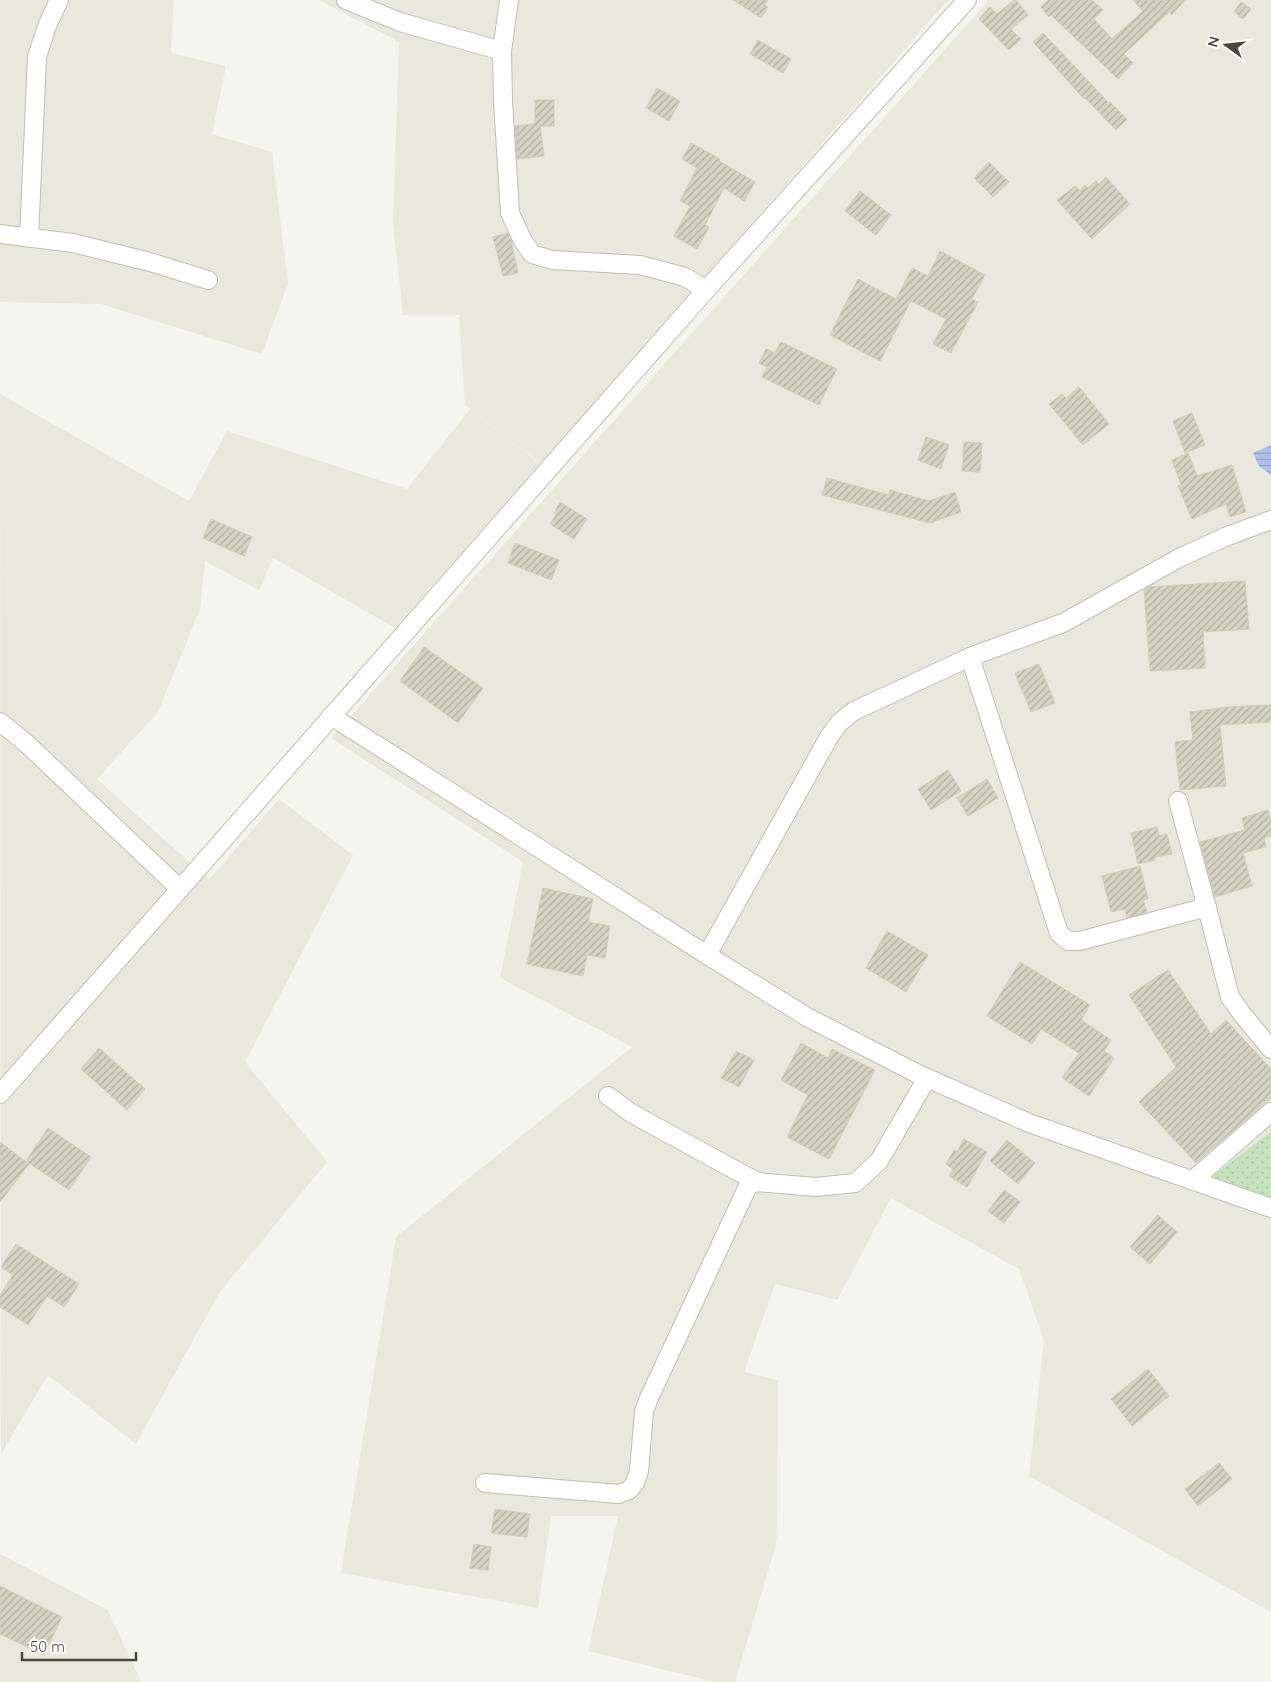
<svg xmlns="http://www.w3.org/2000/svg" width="1271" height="1682" font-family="Quicksand,sans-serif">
  <defs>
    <pattern id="grass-dots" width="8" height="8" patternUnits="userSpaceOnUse" patternTransform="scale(1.25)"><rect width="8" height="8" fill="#c4e3bc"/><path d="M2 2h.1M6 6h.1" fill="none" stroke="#aac4a2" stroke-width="1.8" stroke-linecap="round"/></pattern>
    <pattern id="water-rules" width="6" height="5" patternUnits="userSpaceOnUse" patternTransform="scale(1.25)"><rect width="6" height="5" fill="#b2c0e9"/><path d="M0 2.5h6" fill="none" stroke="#939ebe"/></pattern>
    <pattern id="building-hatch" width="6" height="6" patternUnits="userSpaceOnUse" patternTransform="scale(1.25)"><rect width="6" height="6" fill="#d5d4c4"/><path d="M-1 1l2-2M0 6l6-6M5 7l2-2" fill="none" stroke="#afaea0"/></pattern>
  </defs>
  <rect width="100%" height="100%" fill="#f4f5ed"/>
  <g fill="#e8e8dc">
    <path d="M0,0H174L171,53L226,66L212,134L272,152L288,283L262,354L101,304L0,302Z"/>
    <path d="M319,0H948L541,464L465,405L459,315H403L393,223L399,42Z"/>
    <path d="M989,0H1271V1612L1029,1476L1044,1340L1019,1269L891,1198L837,1300L775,1284L744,1372L778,1380L777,1541L735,1682H715L588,1651L618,1516H551L538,1608L341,1573L396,1237L632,1047L500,978L523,862L331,738Z"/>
    <path d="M0,394L189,501L227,431L407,489L470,409L540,464L395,628L273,558L259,590L205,561L200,609L158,712L97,779L209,880L279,799L353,855L245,1062L327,1162L219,1293L136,1444L48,1375L1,1454Z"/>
    <path d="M0,1554L108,1610L141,1682H0Z"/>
  </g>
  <path fill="url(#grass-dots)" d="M1271,1132V1206L1212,1184L1214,1175Z"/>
  <path fill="url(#water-rules)" d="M1271,445V475L1259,466L1253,453Z"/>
  <g fill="url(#building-hatch)" stroke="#cfceb8">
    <path d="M733,0H768L764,5L768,7L761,18Z"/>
    <path d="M1014,0H1016L1028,15L1011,29L1021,39L1009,50L979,19L990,7L997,14Z"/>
    <path d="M1048,0H1092L1103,10L1094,19L1112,39L1143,11L1133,0H1185L1172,15L1169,12L1124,54L1133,63L1118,79L1051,15L1049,17L1041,7Z"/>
    <path d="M1241,2L1251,9L1243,19L1234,12Z"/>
    <path d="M1043,33L1109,103L1110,102L1127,119L1116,130L1085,98L1084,99L1033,42Z"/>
    <path d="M758,40L791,59L783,73L750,54Z"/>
    <path d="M657,88L680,101L669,121L646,108Z"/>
    <path d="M535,100H554V126H540L544,156L517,159L515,126L535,124Z"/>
    <path d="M691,143L720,159L719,161L755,182L744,201L724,188L705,225L709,227L697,249L674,236L690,206L680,201L697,168L682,159Z"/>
    <path d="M989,162L1009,182L993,197L974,178Z"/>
    <path d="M1106,177L1130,204L1092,239L1057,200L1075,186L1080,191L1085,185L1088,188L1096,181L1099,184Z"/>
    <path d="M860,191L891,215L876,235L845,211Z"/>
    <path d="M508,233L511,240L518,273L503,276L493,237Z"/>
    <path d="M940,251L985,275L972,299L978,302L951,353L933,344L946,319L911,301L880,361L830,335L858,279L896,299L912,268L928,276Z"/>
    <path d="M781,342L837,369L819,405L762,377L767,367L759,363L766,349L775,353Z"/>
    <path d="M1079,387L1109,424L1083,445L1049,404L1062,394L1066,398Z"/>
    <path d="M1192,413L1205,445L1185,453L1173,421Z"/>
    <path d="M926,437L949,445L941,469L918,460Z"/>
    <path d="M964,442L982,443L980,472L962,471Z"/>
    <path d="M1188,453L1197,476L1232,465L1246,512L1230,517L1226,504L1192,519L1178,486L1181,485L1172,460Z"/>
    <path d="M827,478L889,495L890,490L929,501L955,492L961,512L930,523L822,495Z"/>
    <path d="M560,502L587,519L574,539L550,524L556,515L554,513Z"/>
    <path d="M211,519L252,537L244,556L203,538Z"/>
    <path d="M515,543L559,560L551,580L508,563Z"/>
    <path d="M1245,581L1249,629L1203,632L1205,668L1150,671L1144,590L1148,587Z"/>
    <path d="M424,647L483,688L458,723L400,681Z"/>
    <path d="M1039,664L1055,703L1031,712L1015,673Z"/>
    <path d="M1271,705V722L1220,725L1226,786L1180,790L1175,742L1193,740L1190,712L1228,707Z"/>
    <path d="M948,770L961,791L931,810L918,789Z"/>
    <path d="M987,779L998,798L968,816L957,798Z"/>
    <path d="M1268,810L1271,822V836L1264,838L1266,847L1243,853L1252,886L1215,897L1200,842L1245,830L1242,818Z"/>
    <path d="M1157,827L1159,836L1167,834L1172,854L1155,857V860L1138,864L1131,833Z"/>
    <path d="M1140,866L1148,899L1143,900L1147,912L1127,918L1125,909L1111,912L1102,876Z"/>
    <path d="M543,888L593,899L588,922L610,926L605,958L587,955L583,976L527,964Z"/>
    <path d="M887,931L928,955L906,992L866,968Z"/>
    <path d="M1020,962L1090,1005L1081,1020L1111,1040L1104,1051L1114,1058L1089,1096L1062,1078L1079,1053L1041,1029L1032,1044L987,1016Z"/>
    <path d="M1168,970L1211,1034L1226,1020L1271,1069V1098L1196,1163L1139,1102L1176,1067L1129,995Z"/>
    <path d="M801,1043L828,1058L832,1049L875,1070L829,1159L787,1137L808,1095L781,1080Z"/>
    <path d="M99,1048L145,1089L127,1110L81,1069Z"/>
    <path d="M736,1051L754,1060L739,1087L721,1078Z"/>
    <path d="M48,1128L91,1157L69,1190L26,1161Z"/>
    <path d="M964,1139L987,1152L967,1187L949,1176L953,1169L946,1164L954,1150L957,1152Z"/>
    <path d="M1007,1140L1035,1163L1018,1184L990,1161Z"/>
    <path d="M0,1142L29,1164L0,1202Z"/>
    <path d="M1004,1190L1020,1202L1004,1223L988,1211Z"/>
    <path d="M1158,1215L1177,1232L1150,1264L1130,1247Z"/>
    <path d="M16,1244L79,1284L64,1307L47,1296L28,1325L0,1307V1295L13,1275L1,1267Z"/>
    <path d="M1148,1369L1169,1396L1132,1426L1111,1399Z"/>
    <path d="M1219,1463L1232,1479L1198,1506L1185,1489Z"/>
    <path d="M495,1509L530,1514L527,1537L491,1533Z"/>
    <path d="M474,1544L491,1547L488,1570L470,1568Z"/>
    <path d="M0,1586L62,1617L44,1655L0,1634Z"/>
  </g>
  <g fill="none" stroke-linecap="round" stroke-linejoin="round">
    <g stroke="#bfbfb1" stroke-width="20">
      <g id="minor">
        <path d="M346,0L400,22L502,51"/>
        <path d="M509,0L502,51L503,102L510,213L522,239L532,254L552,260L640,265L685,277L706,290"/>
        <path d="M0,234L73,243L150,262L208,280"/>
        <path d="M29,238L37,57L47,26L59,0"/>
        <path d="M970,657L1059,933L1068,941H1080L1207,907"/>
        <path d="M331,716L707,955L807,1017L918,1074L1029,1123L1271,1208"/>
        <path d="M0,722L26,743L180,889"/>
        <path d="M1178,801L1210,919L1230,997L1242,1014L1271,1049"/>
        <path d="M707,955L829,737L839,723L854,711L970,657L1063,623L1179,558L1225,537L1271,520"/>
        <path d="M0,1094L706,290L967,0"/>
        <path d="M608,1096L631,1113L757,1182"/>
        <path d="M1192,1181L1271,1112"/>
        <path d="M485,1483L619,1494L629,1490L635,1483L639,1471L644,1412L649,1398L748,1186L757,1182L816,1187L855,1183L879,1161L927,1078"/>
      </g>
    </g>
    <use href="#minor" stroke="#fff" stroke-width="18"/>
  </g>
  <g transform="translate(1226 45) rotate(285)" stroke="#ffffff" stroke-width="4" paint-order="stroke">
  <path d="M0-4L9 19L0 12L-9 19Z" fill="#49483b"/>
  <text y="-8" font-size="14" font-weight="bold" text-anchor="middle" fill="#49483b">N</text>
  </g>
  <path d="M22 1652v8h114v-8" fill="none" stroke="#49483b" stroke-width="2.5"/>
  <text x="30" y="1652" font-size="15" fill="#49483b" stroke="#ffffff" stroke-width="4" paint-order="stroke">50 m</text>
</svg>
